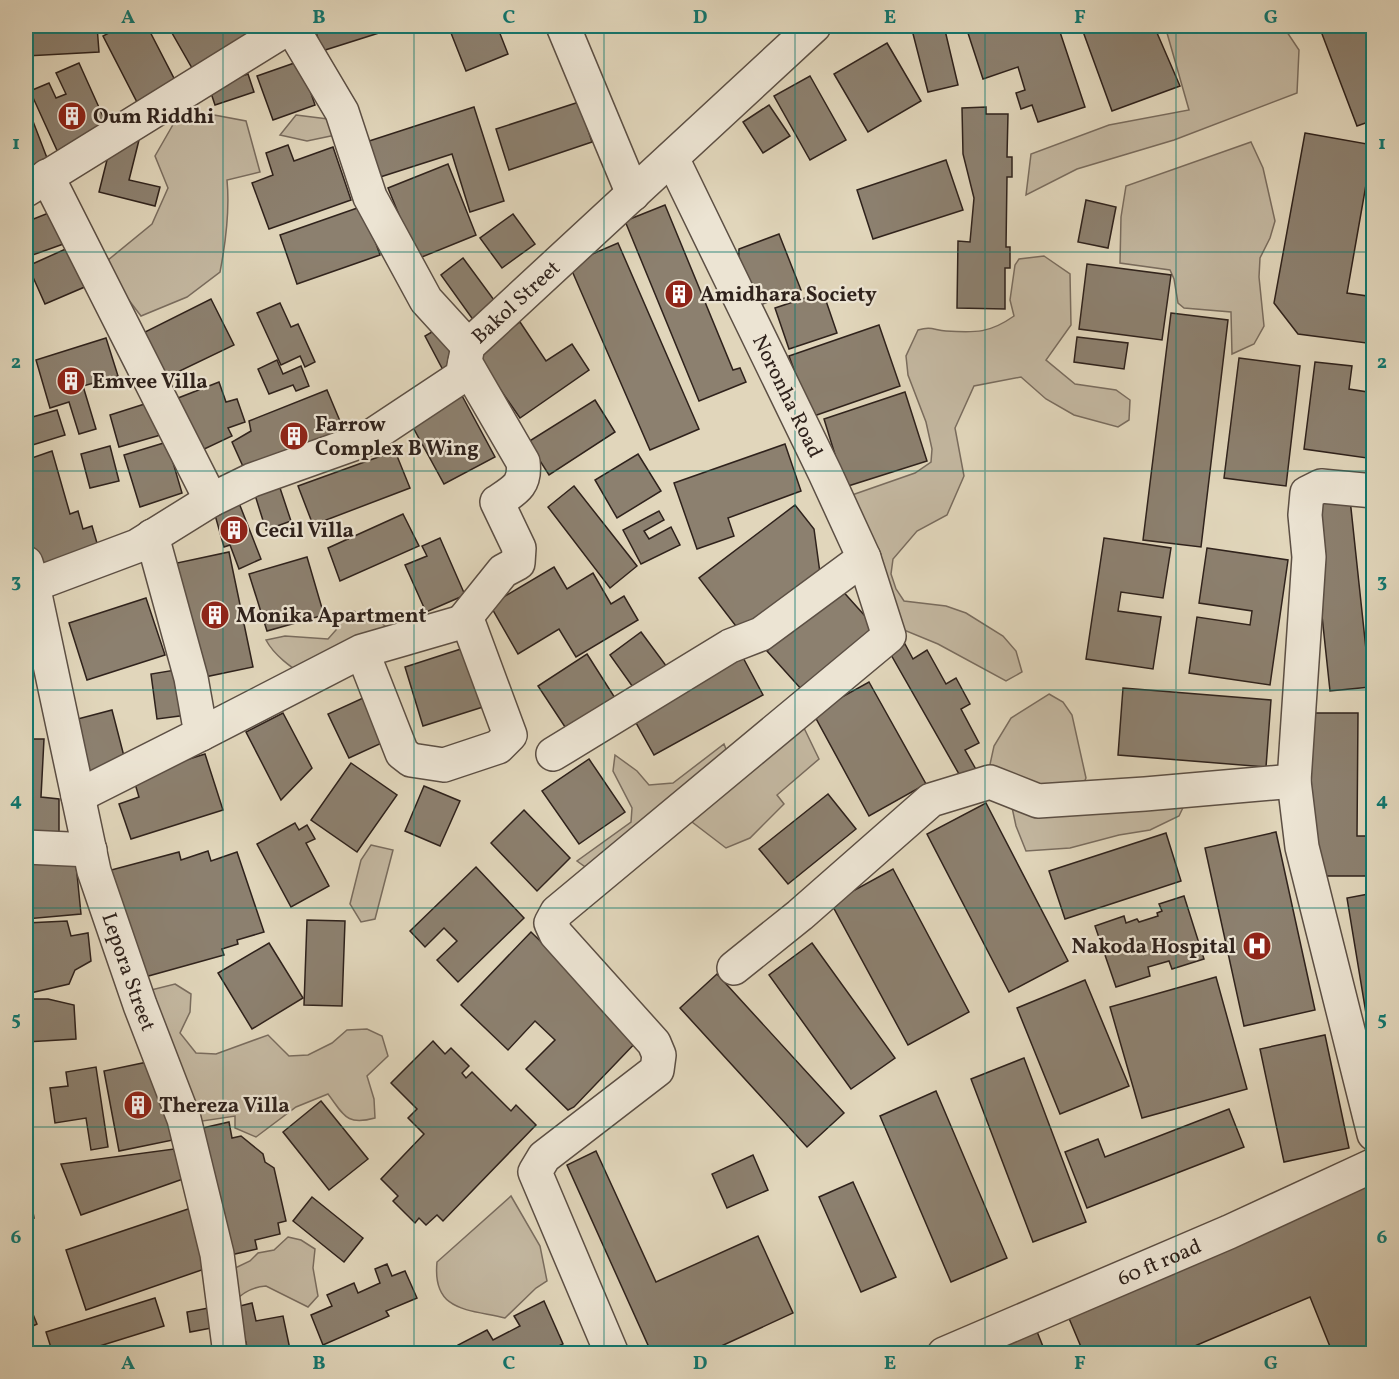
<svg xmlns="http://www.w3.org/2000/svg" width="1399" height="1379" font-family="Vollkorn,serif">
  <rect width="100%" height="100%" fill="#e1d6bb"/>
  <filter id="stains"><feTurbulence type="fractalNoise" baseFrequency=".00333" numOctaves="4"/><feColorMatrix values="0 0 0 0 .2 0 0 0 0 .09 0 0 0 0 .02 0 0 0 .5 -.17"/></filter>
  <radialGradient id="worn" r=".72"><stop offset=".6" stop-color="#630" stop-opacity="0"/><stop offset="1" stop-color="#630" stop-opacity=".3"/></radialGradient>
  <g fill="#c3b7a0" stroke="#796c5e" stroke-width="1.5">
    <path d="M1165,26H1283L1299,50L1297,93L1174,140L1077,169L1026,195L1031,154L1109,125L1189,110Z"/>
    <path d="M182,109L246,121L260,172L227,180C230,211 226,241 220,272L187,297L141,316L102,265L152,224L168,188L155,156Z"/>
    <path d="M296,115L328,119L345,133L307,141L280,135Z"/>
    <path d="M1251,142L1263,168L1275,221L1270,238L1260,258L1259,277L1264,326L1254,344L1232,354L1231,312L1184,308L1178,303L1174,279L1170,270L1120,263L1121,217L1126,186Z"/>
    <path d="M1044,256L1070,274L1071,325L1046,360L1075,384L1116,390L1130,400L1129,420L1118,427L1074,415L1046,399L1021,377L974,386L955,428L964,476L947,515L917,531L893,559L891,574L896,589L904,601L946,606L966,613L1003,636L1016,651L1022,672L1006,681L938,644L899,628L852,495L915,473L931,462L932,449L926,422L908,375L906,356L918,330C931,326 934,330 946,331C976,333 990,333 1014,316L1010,300L1015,265L1019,259Z"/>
    <path d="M353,611L376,618L386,627L392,642L317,685C299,672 276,659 266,640L285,636L328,639L336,630V624L339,616Z"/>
    <path d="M1049,694L1063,702L1072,715L1086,778L1083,785L1188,797L1179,816L1150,830L1119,835L1070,848L1026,851L1016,826L1010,798L989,769L994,746L1011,718Z"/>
    <path d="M804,728L819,759L777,795L784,804L750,838L726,848L692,822L696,811Z"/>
    <path d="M724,744L729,757L591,871L577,861L631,822L632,808L613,771L615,755L637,771L649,785L673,783Z"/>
    <path d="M371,845L393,850L375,919L361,922L350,904L361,860Z"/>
    <path d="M175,984L191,994L190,1012L180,1033L196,1053L216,1054L268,1035L289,1056L308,1055L332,1043L347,1030L367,1029L382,1036L388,1056L367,1076L374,1099L375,1118C346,1126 344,1115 328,1094L296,1107L256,1137L235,1128V1116L196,1122L151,990Z"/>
    <path d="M511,1196L540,1246L547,1281L536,1288L505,1318C468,1309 432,1312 437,1262Z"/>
    <path d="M288,1237L301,1240L315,1249L313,1268L318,1296L308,1307L266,1286C253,1287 242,1293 234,1302L231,1270L250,1261L258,1253L274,1250Z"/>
  </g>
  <g fill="#8c806f" stroke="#2f221c" stroke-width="1.5">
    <path d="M26,26H97L99,52L26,56Z"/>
    <path d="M122,26H147L179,88L140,108L103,36Z"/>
    <path d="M168,26H254L261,37L196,75Z"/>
    <path d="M314,26H401L322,51Z"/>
    <path d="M470,26H497L508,54L466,71L451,33Z"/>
    <path d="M911,26H944L958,85L928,92Z"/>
    <path d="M970,26H1058L1085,107L1038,122L1032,105L1021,109L1016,93L1025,90L1018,67L983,79L966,27Z"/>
    <path d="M1081,26H1154L1180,86L1112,111Z"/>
    <path d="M1319,26H1374V120L1357,126Z"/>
    <path d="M887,43L921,101L868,132L834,74Z"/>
    <path d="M300,61L315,105L273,120L257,76Z"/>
    <path d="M79,63L111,134L60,157L30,91L49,83L56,98L66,94L56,73Z"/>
    <path d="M248,74L254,92L215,105L209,87Z"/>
    <path d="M810,76L846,140L810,160L774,96Z"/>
    <path d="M579,102L592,142L509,170L496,129Z"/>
    <path d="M26,103L52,171L26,182Z"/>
    <path d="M769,105L790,136L763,153L743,122Z"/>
    <path d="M474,107L504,201L470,212L452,154L374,179L363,143Z"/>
    <path d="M986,107V114H1008L1007,157H1012V177H1007L1006,247H1010V268H1005V309L957,308L958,241L970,242L974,198L963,154L962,108Z"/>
    <path d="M1305,133L1373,145L1347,293L1374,297V344L1298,334L1274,303Z"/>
    <path d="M139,140L129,180L160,187L155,206L99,192L111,144Z"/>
    <path d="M288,145L294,161L333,147L351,200L269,229L252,183L273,175L266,153Z"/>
    <path d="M946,160L963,210L873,239L857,190Z"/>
    <path d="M448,164L476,235L417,259L388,188Z"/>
    <path d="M1086,200L1116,207L1108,248L1078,242Z"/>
    <path d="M665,205L733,370L740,368L746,382L699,401L625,221Z"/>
    <path d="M363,206L380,255L297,284L280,235Z"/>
    <path d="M56,210L69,242L27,257L26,253V222Z"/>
    <path d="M513,214L535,244L502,268L480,238Z"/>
    <path d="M779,234L801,290L760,305L738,276L739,249Z"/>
    <path d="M618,243L699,429L650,450L569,264Z"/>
    <path d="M70,247L87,286L45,304L28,266Z"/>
    <path d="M463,258L497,304L474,321L441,275Z"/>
    <path d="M1087,264L1171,275L1162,340L1079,329Z"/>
    <path d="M823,292L837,333L789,349L775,308Z"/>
    <path d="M211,299L234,345L159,381L137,336Z"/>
    <path d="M280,303L291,327L298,324L315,362L305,367L300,356L281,365L257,313Z"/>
    <path d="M1171,313L1228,320L1201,547L1143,540Z"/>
    <path d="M520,322L546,361L572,344L589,370L520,418L475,353Z"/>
    <path d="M879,325L900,386L811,417L789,356Z"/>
    <path d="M442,326L461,360L443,370L425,336Z"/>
    <path d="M1077,337L1128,343L1124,369L1074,362Z"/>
    <path d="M106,338L118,376L83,386L96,429L79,434L69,402L50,408L36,360Z"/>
    <path d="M1239,358L1300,366L1286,486L1224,478Z"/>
    <path d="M277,360L283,374L301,366L309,386L296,391L293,385L269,394L258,369Z"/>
    <path d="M1315,362L1352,366L1349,389L1374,393V459L1304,449Z"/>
    <path d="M219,382L226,402L237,399L245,422L228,428L232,436L198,452L173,400Z"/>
    <path d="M327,390L350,445L250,482L232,442L251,431L249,421Z"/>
    <path d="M460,392L495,457L444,484L409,420Z"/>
    <path d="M905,392L927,461L845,487L824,419Z"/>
    <path d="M595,400L615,432L549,475L528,442Z"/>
    <path d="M154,401L164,434L119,447L110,415Z"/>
    <path d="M26,407L29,418L57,410L65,435L26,447Z"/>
    <path d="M167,442L182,493L140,507L124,455Z"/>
    <path d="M785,444L801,491L728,518L734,536L697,549L674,483Z"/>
    <path d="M110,446L119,481L90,488L81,454Z"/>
    <path d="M52,451L70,514L78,511L83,529L92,526L99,550L31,568L26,551V460Z"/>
    <path d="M395,451L410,488L313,525L298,486Z"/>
    <path d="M638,454L661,491L617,518L595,480Z"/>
    <path d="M279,485L291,521L266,530L255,495Z"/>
    <path d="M574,486L637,566L610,588L548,507Z"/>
    <path d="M1350,499L1370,687L1330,691L1310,503Z"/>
    <path d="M239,503L261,559L239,569L230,545L224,547L215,515Z"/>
    <path d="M795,505L814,529L820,573L742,634L699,578Z"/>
    <path d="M659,511L664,520L644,531L649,539L671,527L680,545L641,564L623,530Z"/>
    <path d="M403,514L419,546L340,581L328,548Z"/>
    <path d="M440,538L465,595L426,612L405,565L427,556L422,546Z"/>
    <path d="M1104,538L1171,548L1163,598L1121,592L1118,611L1161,617L1153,669L1086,659Z"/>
    <path d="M1207,548L1288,560L1270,685L1189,673L1197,617L1250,625L1252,611L1199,603Z"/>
    <path d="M229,552L253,667L200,678L177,563Z"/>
    <path d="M307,557L324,615L267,631L249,574Z"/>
    <path d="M554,567L567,589L593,573L611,604L624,596L638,620L576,657L559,629L518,654L490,605Z"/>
    <path d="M839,587L883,636L811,700L767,651Z"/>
    <path d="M146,598L165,655L87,680L69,623Z"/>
    <path d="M641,632L667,667L635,690L610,655Z"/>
    <path d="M905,644L913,659L927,650L946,684L956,678L970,704L961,709L979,743L965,750L978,773L963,781L890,653Z"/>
    <path d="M464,648L483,707L423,726L405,667Z"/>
    <path d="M740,652L763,695L654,755L630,712Z"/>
    <path d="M587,654L615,698L567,730L538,686Z"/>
    <path d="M181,669L187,715L157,719L151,674Z"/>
    <path d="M869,682L926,784L869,816L813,713Z"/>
    <path d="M1123,688L1271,700L1266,767L1118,755Z"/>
    <path d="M374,693L395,737L349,758L328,714Z"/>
    <path d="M112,710L126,764L84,774L70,721Z"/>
    <path d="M283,713L312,768L281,800L246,732Z"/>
    <path d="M1312,713H1358L1357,836H1368L1370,713H1374V876H1310Z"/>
    <path d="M26,739H44L41,797L59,799V837H26Z"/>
    <path d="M205,754L223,810L131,839L119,804L139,797L133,777Z"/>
    <path d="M589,759L625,812L579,844L542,791Z"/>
    <path d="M351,763L397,795L357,852L311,820Z"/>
    <path d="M424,786L460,801L440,846L405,831Z"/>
    <path d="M828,794L856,829L788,884L759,849Z"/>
    <path d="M986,803L1068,961L1009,992L927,834Z"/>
    <path d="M524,810L570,858L537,891L491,843Z"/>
    <path d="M295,823L299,830L307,825L315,839L306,843L329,886L291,907L257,844Z"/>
    <path d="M1276,832L1315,1010L1244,1026L1205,848Z"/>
    <path d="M1166,833L1181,881L1065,919L1049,871Z"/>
    <path d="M208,851L211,861L237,852L264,932L237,940L238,944L222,949L224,955L134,980L100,873L179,852L181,860Z"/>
    <path d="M75,854L81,914L26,919V857Z"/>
    <path d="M476,867L524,918L458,982L437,960L457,941L444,928L425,947L410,931Z"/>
    <path d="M893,869L969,1012L908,1045L831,903Z"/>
    <path d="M1374,893V1062L1347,898Z"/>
    <path d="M1184,896L1204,959L1172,969L1169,961L1148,967L1150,976L1116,987L1095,926L1124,916L1126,923L1137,919L1139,922L1158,916L1157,913L1162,911L1159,904Z"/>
    <path d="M307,920L345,921L342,1006L304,1005Z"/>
    <path d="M67,921L71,936L88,933L91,961L75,970L69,984L26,994V923Z"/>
    <path d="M531,932L640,1038L574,1107L568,1110L526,1069L555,1040L535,1021L508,1050L461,1005Z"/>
    <path d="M269,943L303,998L252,1029L218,973Z"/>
    <path d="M812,943L895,1058L851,1089L769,975Z"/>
    <path d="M717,974L844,1113L807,1147L680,1008Z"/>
    <path d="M1216,977L1247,1089L1142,1118L1110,1007Z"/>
    <path d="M1085,980L1129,1086L1060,1114L1017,1008Z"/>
    <path d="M26,999H48L74,1005L76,1039L26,1042Z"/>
    <path d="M1325,1035L1349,1148L1284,1162L1260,1049Z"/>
    <path d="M433,1041L445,1054L451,1048L469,1066L462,1073L466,1078L472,1072L511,1111L516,1105L536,1125L443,1221L437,1215L426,1225L419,1218L415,1223L393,1201L398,1196L381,1179L424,1134L408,1118L417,1109L391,1083Z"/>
    <path d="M1024,1058L1086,1222L1033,1242L971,1079Z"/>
    <path d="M157,1060L173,1140L119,1151L104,1071Z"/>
    <path d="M96,1067L108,1147L91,1150L86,1118L55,1123L50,1088L68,1086L66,1072Z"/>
    <path d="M936,1091L1007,1258L951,1282L880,1116Z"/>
    <path d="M321,1101L368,1159L329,1190L283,1132Z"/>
    <path d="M1229,1109L1244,1147L1087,1208L1065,1152L1098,1139L1105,1157Z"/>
    <path d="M229,1122L232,1138L241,1136L263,1154L265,1162L274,1168L286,1221L278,1223L280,1234L255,1240L257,1249L226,1256L198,1129Z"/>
    <path d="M174,1149L183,1179L81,1215L61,1164Z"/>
    <path d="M596,1151L656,1282L758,1236L793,1313L704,1354H652L567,1165Z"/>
    <path d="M753,1155L768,1190L727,1208L712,1174Z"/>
    <path d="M26,1170L34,1218L26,1219Z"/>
    <path d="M1374,1181V1354H1333L1310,1297L1176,1354H1084L1068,1316Z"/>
    <path d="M853,1182L896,1277L861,1292L819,1197Z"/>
    <path d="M312,1197L363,1238L344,1262L293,1221Z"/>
    <path d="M197,1206L216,1265L86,1310L66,1250Z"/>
    <path d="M387,1264L392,1276L405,1271L417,1298L386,1311L389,1316L323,1345L311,1315L332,1306L327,1295L354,1283L358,1293L380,1283L375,1269Z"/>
    <path d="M26,1297L37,1324L26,1329Z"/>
    <path d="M155,1298L164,1326L74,1354H53L46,1332Z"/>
    <path d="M544,1301L563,1344L548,1351L549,1354H462L458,1345L487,1330L493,1340L520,1326L514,1316Z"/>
    <path d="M252,1303L256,1321L283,1316L291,1354H248L246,1342L240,1343L232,1308Z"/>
    <path d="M214,1307L217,1327L190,1332L187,1312Z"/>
    <path d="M1036,1329L1046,1354H976Z"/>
  </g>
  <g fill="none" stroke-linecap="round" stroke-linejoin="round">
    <g stroke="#5c4f44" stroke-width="36">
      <g id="minor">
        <path d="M291,26L342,112L370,197L426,300L468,346"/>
        <path d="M563,26L633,194"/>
        <path d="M47,176L211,500"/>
        <path d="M26,190L291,26"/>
        <path d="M1374,491L1321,486L1307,493L1305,515L1309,557L1294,781L1302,847L1374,1134"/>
        <path id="s1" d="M26,563L33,585L94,871L140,1005L184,1119L217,1254L230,1354"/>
        <path id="s2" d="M26,593L33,585L137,546L211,500L252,480L367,439L462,376L468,346L814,26"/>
        <path d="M462,622L503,571L518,563L519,548L497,502C515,490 526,485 523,462L465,362"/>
        <path d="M201,734L362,651L462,622L470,627L510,735L498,747L444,765L411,760L402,753L362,651"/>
        <path d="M553,754L730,646L761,634L864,558L825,473L672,158"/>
        <path d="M78,796L201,734L191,678L152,536"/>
        <path d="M26,847L90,850"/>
        <path d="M734,968L800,915L931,800L990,782L1038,801L1145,794L1294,781"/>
        <path d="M612,1354L535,1172L544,1157L657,1070L659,1055L654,1043L556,934L551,923L557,912L889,636L864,558"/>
        <path id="s3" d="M944,1354L1229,1232L1374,1165"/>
      </g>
    </g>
    <use href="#minor" stroke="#ece4d3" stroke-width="33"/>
  </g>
  <path fill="none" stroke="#0f766e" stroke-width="1.5" stroke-opacity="0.55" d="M223,26V1354M414,26V1354M604,26V1354M795,26V1354M985,26V1354M1176,26V1354M26,252H1374M26,471H1374M26,690H1374M26,908H1374M26,1127H1374"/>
  <defs>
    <g id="building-disc" transform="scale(1.5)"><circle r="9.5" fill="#8f2418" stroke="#ece4d3"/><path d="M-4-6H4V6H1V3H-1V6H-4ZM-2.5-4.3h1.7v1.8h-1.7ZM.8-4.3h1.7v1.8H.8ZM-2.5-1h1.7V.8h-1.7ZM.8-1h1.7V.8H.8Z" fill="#fff"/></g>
    <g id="hospital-disc" transform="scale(1.5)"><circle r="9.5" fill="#8f2418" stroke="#ece4d3"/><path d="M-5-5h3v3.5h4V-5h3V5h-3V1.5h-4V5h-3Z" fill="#fff"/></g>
  </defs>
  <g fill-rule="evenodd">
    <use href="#building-disc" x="72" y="116"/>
    <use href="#building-disc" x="679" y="294"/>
    <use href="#building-disc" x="71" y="381"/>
    <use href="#building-disc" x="294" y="436"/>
    <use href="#building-disc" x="234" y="530"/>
    <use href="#building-disc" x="215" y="615"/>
    <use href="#hospital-disc" x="1257" y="946"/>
    <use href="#building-disc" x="138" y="1105"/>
  </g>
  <g text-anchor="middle" stroke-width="4.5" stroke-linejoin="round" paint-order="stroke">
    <g font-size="21" font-weight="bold" fill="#2f221c" stroke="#ece4d3" text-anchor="start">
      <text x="93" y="123">Oum Riddhi</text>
      <text x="700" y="301">Amidhara Society</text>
      <text x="92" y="388">Emvee Villa</text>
      <text x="315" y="431">Farrow<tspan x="315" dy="24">Complex B Wing</tspan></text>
      <text x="255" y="537">Cecil Villa</text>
      <text x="236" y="622">Monika Apartment</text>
      <text x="1236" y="953" text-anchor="end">Nakoda Hospital</text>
      <text x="159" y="1112">Thereza Villa</text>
    </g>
    <g font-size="21" fill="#2f221c" stroke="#ece4d3">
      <text dy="7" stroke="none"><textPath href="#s2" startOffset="586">Bakol Street</textPath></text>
      <text transform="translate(788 396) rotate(64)" y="7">Noronha Road</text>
      <text dy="7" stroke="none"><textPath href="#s1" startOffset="422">Lepora Street</textPath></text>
      <text dy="7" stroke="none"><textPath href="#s3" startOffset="234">60 ft road</textPath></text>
    </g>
  </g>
  <rect width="1399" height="1379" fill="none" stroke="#e1d6bb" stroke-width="66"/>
  <rect x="33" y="33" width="1333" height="1313" fill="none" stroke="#0f766e" stroke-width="2"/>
  <g font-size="20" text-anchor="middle" font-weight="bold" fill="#0f766e">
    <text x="128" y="23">A</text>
    <text x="319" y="23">B</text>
    <text x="509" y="23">C</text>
    <text x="700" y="23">D</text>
    <text x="890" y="23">E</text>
    <text x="1080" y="23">F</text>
    <text x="1271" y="23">G</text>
    <text x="16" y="149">1</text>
    <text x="1382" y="149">1</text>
    <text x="16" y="368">2</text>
    <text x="1382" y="368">2</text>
    <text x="16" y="587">3</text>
    <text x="1382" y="587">3</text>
    <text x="16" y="806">4</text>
    <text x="1382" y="806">4</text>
    <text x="16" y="1025">5</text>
    <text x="1382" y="1025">5</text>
    <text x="16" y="1243">6</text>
    <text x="1382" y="1243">6</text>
    <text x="128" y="1369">A</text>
    <text x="319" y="1369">B</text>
    <text x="509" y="1369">C</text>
    <text x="700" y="1369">D</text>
    <text x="890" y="1369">E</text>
    <text x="1080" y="1369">F</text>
    <text x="1271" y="1369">G</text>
  </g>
  <rect width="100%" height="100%" filter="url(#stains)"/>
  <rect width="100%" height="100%" fill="url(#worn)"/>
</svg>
